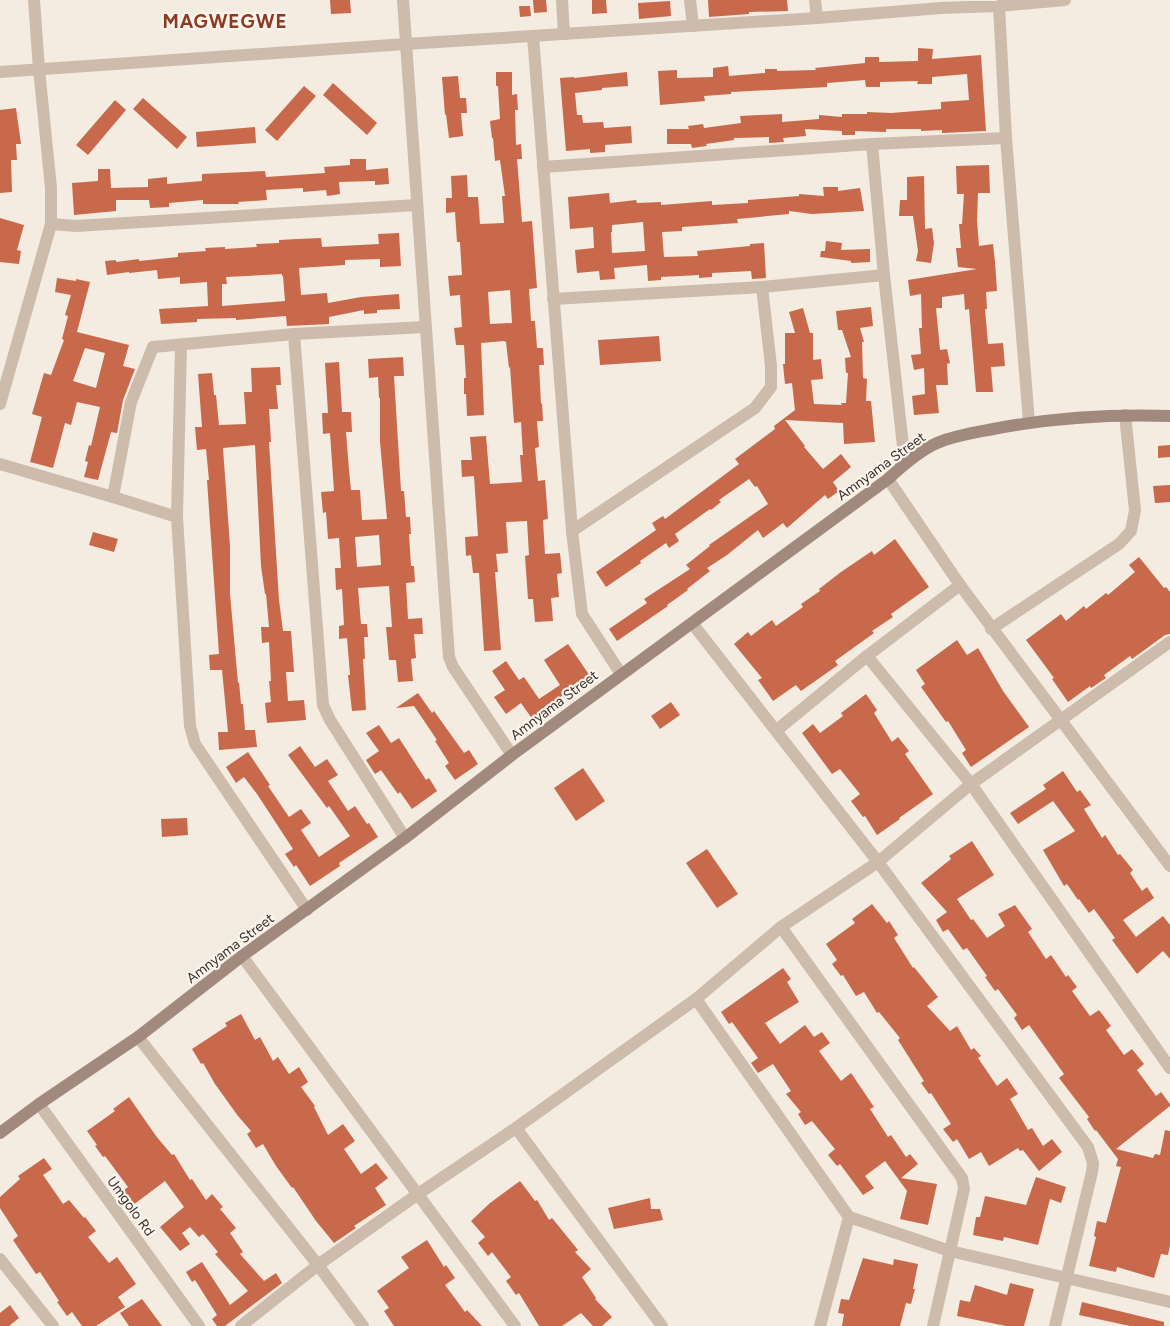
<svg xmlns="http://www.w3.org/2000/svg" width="1170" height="1326" font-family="Figtree,sans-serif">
  <rect width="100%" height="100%" fill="#f4ebe1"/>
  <g fill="#c8694b" fill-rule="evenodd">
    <path d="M330,0H350L351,13L331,14Z"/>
    <path d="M533,0H546L547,12L534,13Z"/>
    <path d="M592,0H606L607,13L592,14Z"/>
    <path d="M708,0H787L788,11L749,12V14L709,17Z"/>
    <path d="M670,1L671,16L639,19L638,3Z"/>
    <path d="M519,6H530L531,16L520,17Z"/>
    <path d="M918,48L933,49L932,59L981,55L986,131L942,133V130L921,131V129H886V132L855,131V135H842V131L805,129L806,136L783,138L784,142L769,143V137L734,138V140L706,144L707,146L692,148L691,144H667V129H689L688,126L703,124L704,128L741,123L740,116L782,114V122L819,119V115L842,117V114H867V112L891,113L941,109V102L969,100L967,74L932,77V84H917L918,81L880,82V87H866L865,80L827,83V87L731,92V94L704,96L705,101L660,105L658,71L677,70V78L713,77V68L728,66L729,76L765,73V69H777V71L816,70L815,68L865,63V57H879V62L918,61Z"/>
    <path d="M496,72H512V95L517,94L518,110H515L516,145L521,144L522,159H517L522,222L532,221L537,288L529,289L531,321H535L537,348H543L544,365H539L541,404L542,403L543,421H537L539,447L535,448L538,481L545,480L548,519L543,520L545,554L560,553L562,573L557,574L559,597L551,598L553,621L535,622L533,599H528L525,556L529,555L527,521L506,522L508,553L496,554L498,572H495L501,650L484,651L479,573H473L471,555L466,556L465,537L478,536L474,476L462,477L461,460H472L470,437L486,436L490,484L522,482L520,455H523L521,422L514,423L510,367L509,368L506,342L504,341L481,343L484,415L467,416L466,394H464V378H466L464,345H456L454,328L462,327L460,295L450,296L448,276L462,275L460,242H457L455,212L446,213V198H452L451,176L467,175L468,197H478L480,224L504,223L502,196H505L500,160L495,161L493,138H492L490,121L500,119L498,86H496ZM510,290L512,323L490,324L488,292Z"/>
    <path d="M627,72L628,86L602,88V90L575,93L577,115H582L583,123L603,122L604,128L631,126L632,143L605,145V152L590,153V149L566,151L560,78L574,77V78Z"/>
    <path d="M458,76L460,98H466L467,113H461L463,136L449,138L446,114L445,115L442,77Z"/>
    <path d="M333,83L377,123L367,135L323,95Z"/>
    <path d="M304,86L316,96L277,141L265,130Z"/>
    <path d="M143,98L187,137L177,149L133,109Z"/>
    <path d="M115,100L126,110L88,155L76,145Z"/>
    <path d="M16,108L21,144H16L17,160H11L12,192L0,193V110Z"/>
    <path d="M255,127L256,143L197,147L196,132Z"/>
    <path d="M350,159H366V170L388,168L389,184L375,185V181L339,182L340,194L327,196L326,190L303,192V188L266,190L267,200L238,202L239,204H203V200L169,203V207L150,208L149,200H116V211L74,215L72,183L98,181V169H110L111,188L148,187V179L167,177V184L202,181V174L265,171L266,177L325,173L324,167L350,165Z"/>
    <path d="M989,165L990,193H978L977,221L979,246L993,244L995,262L997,291L986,292L987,309H985L988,344L1003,343L1005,366L991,367L993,392H976L969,309L965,310L964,294L942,297V308H936L940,350L947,349L950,363L947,364L948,385H936L939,413L914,415L912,396L925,394L924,368L914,370L911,355L921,354L919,328H922L921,294L910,296L908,280L977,269L958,267L956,248H961L959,224H962L964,194H957L956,166Z"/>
    <path d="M924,176L925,229L932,228L934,243L931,263L916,261L918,251L913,216H899L900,200H907V177Z"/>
    <path d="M823,187H838V191L860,188L864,211L812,214L789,211V214L737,219L738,223L682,227V231L662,232L664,257L698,256L697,251L750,246V244L764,243L766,278L752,279L751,271L712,273V277L699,278V275L661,277V280L648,281L647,265L614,268L615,279L600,280L599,271L577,273L575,250L594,248L593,227L570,229L568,197L609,193L610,203L636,200L637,203L661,202V205L712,201V205L748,203V200L799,196V194L824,196ZM643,222L645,251L612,253L611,232H612V225Z"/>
    <path d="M0,218L24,225L17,250L21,251L19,264L0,262Z"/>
    <path d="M399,233L401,266L380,267V259L345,260V265L299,268L301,295L327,293L328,303L361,297L399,294L400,309L377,310V313L364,314V310L329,317V324L287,326L286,316L236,320V318L197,319V322L161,324L159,309L208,306L207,282L180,284V277L158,279L157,270L129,273V272L107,275L105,261L116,260V262L139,259V261L178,257V253L206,251L205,248L225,247V249L257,247L256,244L279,243V240L297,239L321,238L322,247L379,244L378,234ZM282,274V276H283L285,301L222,306V284H227L226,277Z"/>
    <path d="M826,241L842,243L841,250L870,249V262L851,263V261L820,257L821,251H825Z"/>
    <path d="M57,278L76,281V279L90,282L77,332L129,345L123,366L135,369L123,400L117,433L111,432L98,480L84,477L88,462L85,461L89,445L91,446L100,407L77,402L71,425L65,423L53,468L30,462L42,417L32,414L44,373L51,375L64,340L62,339L68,316L65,315L71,295L55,292ZM85,348L105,353L96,388L73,381Z"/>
    <path d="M871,307L873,326L860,328L864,342H862L863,378L867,379L866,401H871L875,442L844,444L843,423L785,420L805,446L804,447L823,469L841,454L851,467L833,482L839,491L828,499L825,495L787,528L783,523L763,538L758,530L727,555L707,568L710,571L687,589L688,590L667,605L668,606L617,641L609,629L647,603L644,599L690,569L686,565L710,546L709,545L768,504L757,486L755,487L749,479L719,500L721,502L711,510L710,509L675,534L679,541L669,548L666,543L640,561L641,563L606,587L596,572L656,530L652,523L663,516L665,519L739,464L735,459L775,429L774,426L795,410L792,383L785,384L783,364H785V333H795L789,312L803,308L810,333H813V360L821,359L823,379L811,380L814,404L842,405L841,403H846L848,373H846L845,358L851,357L842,330H838L836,311Z"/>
    <path d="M659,336L661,361L600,365L598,340Z"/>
    <path d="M403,357L404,376H394L401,491H404L406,517H410L411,534H409L411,566H414L415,582L406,583L408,619L422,618L423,634H414L416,658L411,659L413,681L398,682L396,660H389L386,627H392L389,586L358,588L361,624H367L368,637H364L365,659H363L366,710L352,711L348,675H350L347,638L339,639V626L344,625L342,589L336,590L335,568H341L339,538L328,539L326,512L323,513L321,492L334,491L330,433L323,434L322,413H328L325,363L339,362L342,412H351L352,432H346L349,470L351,490H360L362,520L387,519L380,442V398H379L378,377L369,378L368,359ZM379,535L381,565L357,567L355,537Z"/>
    <path d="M280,367L281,385H276L278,409H269L271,442H269L279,600L283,631H291L294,672H286L288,701L304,700L306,720L267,723L265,703L271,702L269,681H271L269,642L262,643L261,627H269L266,594H265L261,566L255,445L223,448L230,546V594L238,683L239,682L241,704H243L245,730H255L257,747L219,750L218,732H228L222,670H210L209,655L219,654L207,480H209L206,449L197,450L195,427H202L198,374L212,373L214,395H216L219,425L246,424L244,392H252L251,368Z"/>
    <path d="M1170,445V457L1158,458V446Z"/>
    <path d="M1170,485V502L1155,503L1153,486Z"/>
    <path d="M93,532L118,539L114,552L89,545Z"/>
    <path d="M895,539L929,587L891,614L893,617L872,631L874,633L835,661L838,665L801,691L796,685L773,701L758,680L762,678L734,644L748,632L751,636L772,620L776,626L803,607L801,604L820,591L819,589L841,572L872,551L874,555Z"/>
    <path d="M1139,557L1164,588L1166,587L1170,592V634L1165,635L1132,659L1130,656L1104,675L1106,678L1091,688L1090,686L1068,702L1052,679L1054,678L1026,640L1061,614L1066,621L1084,606L1086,609L1106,593L1108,595L1135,572L1129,565Z"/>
    <path d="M957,640L967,655L978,648L1003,691L1029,727L971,767L962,753L966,750L948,721L946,722L921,687L925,684L916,670Z"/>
    <path d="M568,644L590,676L555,701L557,704L533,720L521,703L506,714L494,697L505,690L492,671L506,661L519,680L524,677L539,699L560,685L544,660Z"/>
    <path d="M418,693L432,713L434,711L464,753L469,750L478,764L455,780L445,766L449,763L435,741L437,740L414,706L396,708Z"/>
    <path d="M866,694L877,710L874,713L892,742L898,737L909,751L905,754L933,794L899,818L900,819L877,835L865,816L863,817L851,801L860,794L840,769L832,774L802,733L813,724L820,733L843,716L841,713Z"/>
    <path d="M671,702L680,715L660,729L651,716Z"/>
    <path d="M379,725L391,743L399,738L426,780L429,778L437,791L412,809L400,792L398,794L381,770L375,774L366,760L379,751L366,733Z"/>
    <path d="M300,746L315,767L327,759L338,775L328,781L348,811L355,806L367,824L369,823L378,837L339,863L340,866L310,886L296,865L294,867L285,854L293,849L257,794L244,777L236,783L226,767L248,752L270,785L268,786L289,817L301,809L311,823L301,830L319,857L350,836L329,806L327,808L288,755Z"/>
    <path d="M583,768L605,801L576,821L554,788Z"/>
    <path d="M1063,771L1077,792L1080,790L1091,805L1084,809L1102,838L1105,835L1118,855L1120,854L1133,870L1130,873L1142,891L1147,887L1154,898L1123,920L1136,937L1163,916L1170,925V959L1163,951L1137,974L1112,940L1115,938L1094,909L1089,913L1079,899L1078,900L1067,884L1064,886L1043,850L1075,831L1053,801L1018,824L1010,813L1046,789L1043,785Z"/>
    <path d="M187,818L188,835L162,837L161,819Z"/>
    <path d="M972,841L994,875L957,899L971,920L973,919L987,938L1005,926L998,914L1015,905L1032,929L1028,932L1046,959L1051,955L1066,977L1068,975L1077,987L1072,991L1090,1016L1099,1010L1111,1026L1106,1030L1124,1055L1132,1049L1144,1064L1137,1070L1156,1096L1161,1092L1170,1104V1106L1116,1149L1153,1158L1155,1154L1160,1155L1165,1130L1170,1131V1245L1168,1255L1161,1254L1154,1278L1117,1267L1116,1272L1089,1266L1096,1237L1094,1236L1097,1221L1106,1223L1121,1167L1116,1166L1118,1159L1096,1130L1095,1131L1087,1119L1089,1117L1059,1078L1064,1074L1029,1025L1022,1030L1014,1018L1017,1015L998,989L995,991L985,977L987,976L967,948L963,950L948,929L943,932L936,920L947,912L921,883L951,859L949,856Z"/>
    <path d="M707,849L738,894L717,908L686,863Z"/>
    <path d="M872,904L887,923L889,921L898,935L894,938L913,968L914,967L938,997L927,1006L950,1031L957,1026L971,1050L974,1048L981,1056L978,1058L997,1086L1007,1078L1018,1094L1010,1099L1028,1130L1032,1128L1043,1146L1052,1139L1062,1152L1039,1171L1023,1150L1020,1151L1018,1148L989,1166L981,1152L969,1159L957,1139L953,1142L943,1129L951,1124L931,1093L929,1094L921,1083L924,1081L898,1040L900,1038L879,1012L877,1013L864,992L856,996L843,975L841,976L832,964L837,960L826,944L855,923L852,919Z"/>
    <path d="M783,968L791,979L787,982L799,1002L765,1023L780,1044L805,1025L814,1037L822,1032L830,1043L819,1051L841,1081L851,1073L874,1107L870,1109L888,1137L891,1135L906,1157L910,1154L918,1164L901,1178L937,1184L928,1225L900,1219L907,1191L885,1161L865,1176L874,1188L863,1195L840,1164L837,1166L828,1155L835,1149L812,1121L805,1125L798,1114L801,1112L786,1094L791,1091L773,1064L758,1073L751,1063L758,1058L732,1022L729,1024L721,1012Z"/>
    <path d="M241,1014L255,1040L260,1037L273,1061L278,1057L289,1074L299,1067L308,1082L301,1087L315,1106L314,1107L328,1135L343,1124L355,1141L344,1149L361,1174L376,1163L388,1178L375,1188L386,1205L354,1226L356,1228L334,1243L316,1221L293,1187L292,1188L276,1166L263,1144L256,1148L247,1134L251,1131L238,1116L215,1084L203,1063L201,1064L192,1049L227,1026L225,1023Z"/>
    <path d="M129,1097L156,1136L172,1155L174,1154L190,1180L192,1179L206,1200L212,1194L223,1207L220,1209L236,1228L230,1233L243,1252L240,1254L264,1281L276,1273L282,1283L225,1326H217L212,1319L217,1315L195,1280L192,1282L186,1272L202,1262L230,1305L248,1291L215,1254L218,1252L203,1234L199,1237L190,1227L182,1233L190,1244L180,1251L160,1227L184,1207L165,1181L133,1205L123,1191L128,1187L105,1156L103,1157L95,1146L97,1145L87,1131L115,1111L113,1109Z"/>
    <path d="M44,1158L52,1169L43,1175L63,1204L69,1200L84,1218L85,1217L96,1231L88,1237L109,1263L117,1257L136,1284L118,1297L125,1307L96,1326H82L72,1312L67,1316L57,1302L59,1301L40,1272L36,1274L13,1240L18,1236L0,1208V1197L20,1179L18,1176Z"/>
    <path d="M1036,1177L1066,1187L1061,1203L1050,1199L1038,1245L1004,1237L1003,1241L973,1235L976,1217H980L985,1196L1026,1205Z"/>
    <path d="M520,1181L535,1201L537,1200L549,1220L552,1218L578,1250L575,1252L591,1269L582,1277L596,1298L595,1299L612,1317L602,1326H593L581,1313L562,1326H539L519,1293L516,1295L506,1281L511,1277L492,1252L488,1256L478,1243L485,1237L471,1221L490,1203Z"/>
    <path d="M650,1198L651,1209H660L663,1220L614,1229L608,1208Z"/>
    <path d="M427,1240L444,1267L446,1265L455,1278L445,1285L465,1312L467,1310L482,1326H394L384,1311L389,1308L377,1291L409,1268L401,1257Z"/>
    <path d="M863,1258L893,1265L894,1259L918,1264L913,1289H915L911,1304L906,1303L900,1326H842L844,1314L838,1313L841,1299L849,1300Z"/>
    <path d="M1010,1283L1034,1289L1024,1326H1006L957,1316L960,1300L970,1302L975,1285L1007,1295Z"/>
    <path d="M142,1299L162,1326H129L120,1313Z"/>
    <path d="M1082,1302L1164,1322V1326H1130L1079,1315Z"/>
    <path d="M10,1305L19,1318L9,1326H0V1313Z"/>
  </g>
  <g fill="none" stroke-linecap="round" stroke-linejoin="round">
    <g stroke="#cdbbac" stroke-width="12">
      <path d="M403,0L449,657L453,667L512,755"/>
      <path d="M562,0L564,34"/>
      <path d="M690,0L693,26"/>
      <path d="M815,0L817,18"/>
      <path d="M999,6L1006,138L1029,422"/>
      <path d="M533,36L572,531L582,614L621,674"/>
      <path d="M0,72L406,44L817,18L941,8L999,6L1065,0"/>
      <path d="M872,144L884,275L905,464"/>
      <path d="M543,167L872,144L1006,138"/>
      <path d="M51,224L76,226L417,205"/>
      <path d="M553,299L762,287L884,275"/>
      <path d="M294,334L323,705L330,720L405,838"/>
      <path d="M0,404L51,224V188L39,69L34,0"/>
      <path d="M0,464L113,497"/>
      <path d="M888,479L960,585L1170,866"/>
      <path d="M177,517L181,345"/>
      <path d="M572,531L755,408L771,387V366L762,287"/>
      <path d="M692,623L878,862L1088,1147L1093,1163L1092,1172L1055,1326"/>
      <path d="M991,629L1119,544L1131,531L1135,510L1125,415"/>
      <path d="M867,656L971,784L1170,1068"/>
      <path d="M777,730L867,656L960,585"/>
      <path d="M307,910L195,744L190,726L177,517L113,497L131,402L153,347L294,334L425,327"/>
      <path d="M781,927L962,1178L964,1189L933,1326"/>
      <path d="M242,956L515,1326"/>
      <path d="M696,999L849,1217L820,1326"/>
      <path d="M138,1037L318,1265L363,1326"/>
      <path d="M39,1104L199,1326"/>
      <path d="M516,1128L662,1326"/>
      <path d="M849,1217L950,1251L1170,1302"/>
      <path d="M0,1259L53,1326"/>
      <path d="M241,1326L318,1265L418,1194L516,1128L696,999L781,927L878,862L971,784L1170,642"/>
    </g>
    <path stroke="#a18a7d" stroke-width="12" d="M0,1133L39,1104L138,1037L242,956L405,838L512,755L888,479C902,466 919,451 937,443C953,436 971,433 988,430C1048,418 1109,414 1170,416"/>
  </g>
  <g text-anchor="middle" stroke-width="4.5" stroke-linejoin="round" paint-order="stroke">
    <g font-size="14" fill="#3b302b" stroke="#fbf5ee">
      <text transform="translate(881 466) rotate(-36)" y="5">Amnyama Street</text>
      <text transform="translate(554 705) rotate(-37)" y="5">Amnyama Street</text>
      <text transform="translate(230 948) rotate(-37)" y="5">Amnyama Street</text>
      <text transform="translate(131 1206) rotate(54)" y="5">Umgolo Rd</text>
    </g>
    <g font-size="19" font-weight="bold" letter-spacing="1" fill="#8c3b22" stroke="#fbf5ee">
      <text x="225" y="28">MAGWEGWE</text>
    </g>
  </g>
</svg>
